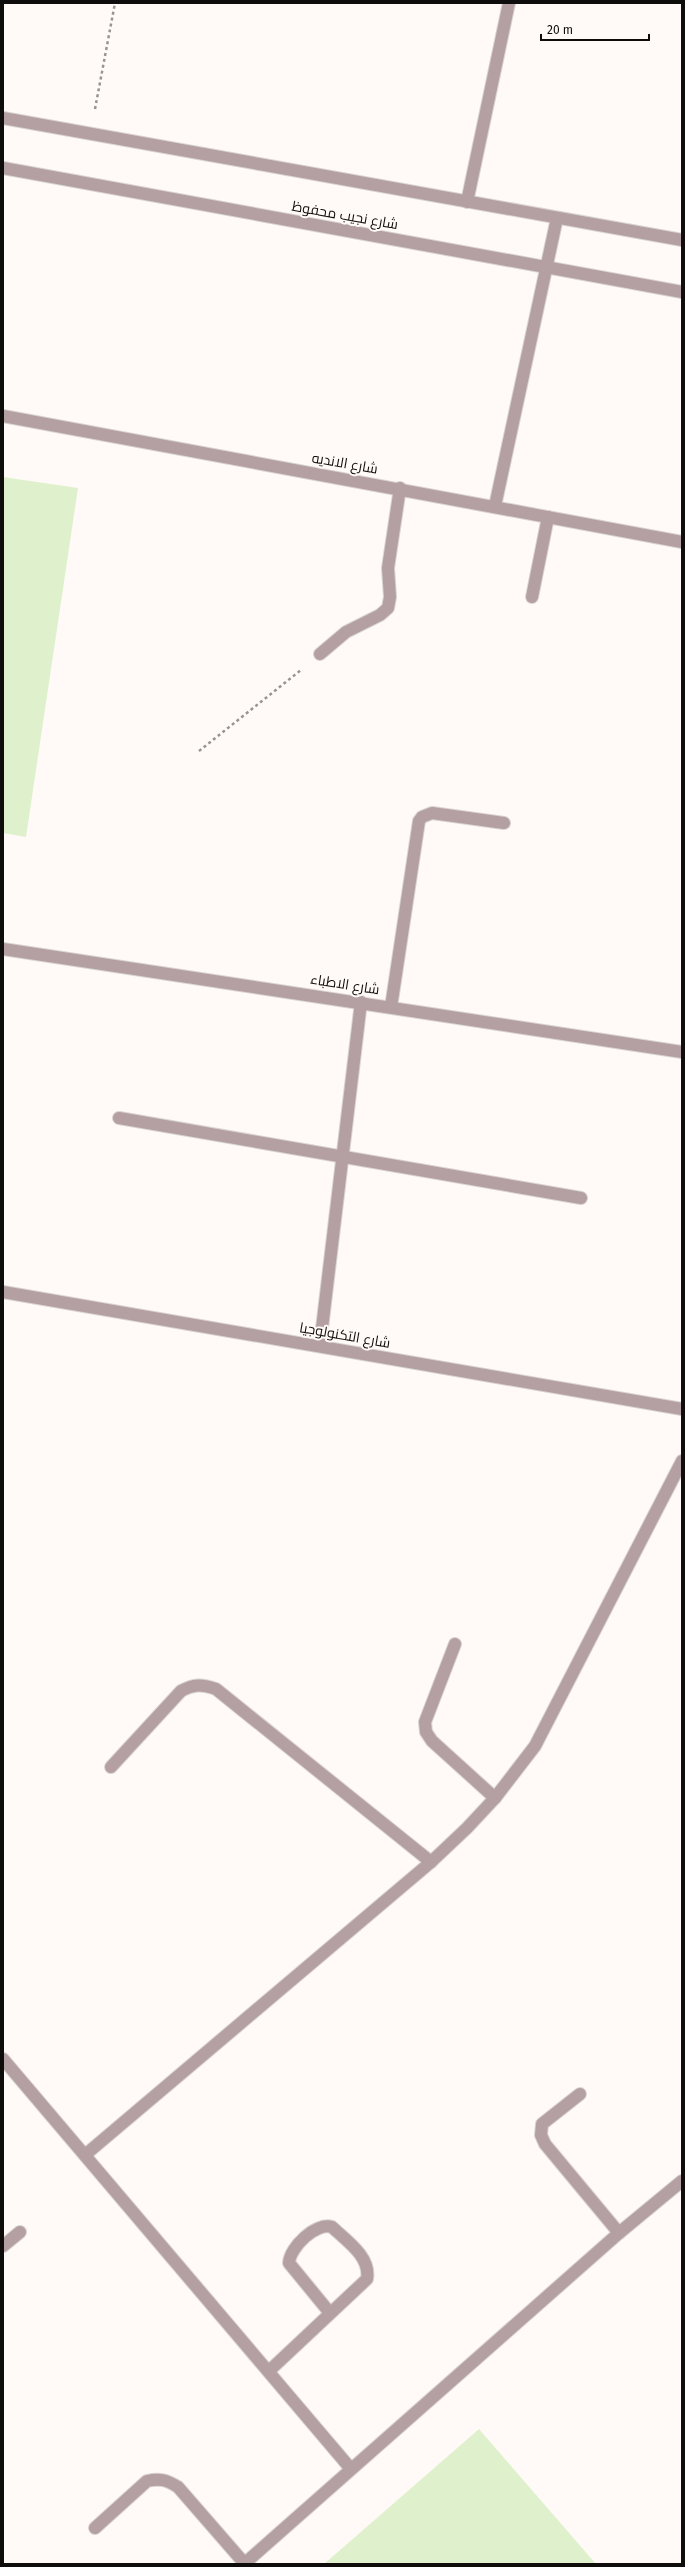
<svg xmlns="http://www.w3.org/2000/svg" width="685" height="2567" font-family="'Fira Sans',Cairo,sans-serif">
  <rect width="100%" height="100%" fill="#fffaf7"/>
  <g fill="#dff1cc">
    <path d="M3,477L78,488L26,837L3,833Z"/>
    <path d="M479,2429L596,2564H324Z"/>
  </g>
  <g fill="none" stroke-linecap="round" stroke-linejoin="round">
    <g stroke="#d9d4d1" stroke-width="14">
      <g id="minor">
        <path d="M3,118L682,240"/>
        <path d="M3,168L682,292"/>
        <path d="M467,202L509,3"/>
        <path d="M3,416L682,542"/>
        <path d="M495,506L557,218"/>
        <path d="M532,597L548,517"/>
        <path d="M320,654L346,632L380,615L388,608L390,597L388,568L400,488"/>
        <path d="M3,949L682,1052"/>
        <path d="M391,1007L419,821L422,817L432,813L504,823"/>
        <path d="M119,1118L581,1198"/>
        <path d="M3,1292L682,1409"/>
        <path d="M320,1345L361,1002"/>
        <path d="M455,1644L425,1722L426,1732L432,1741L495,1798"/>
        <path d="M111,1767L181,1691C194,1684 202,1684 216,1689L431,1862"/>
        <path d="M3,2059L351,2469"/>
        <path d="M580,2094L542,2124L541,2135L545,2144L619,2233"/>
        <path d="M85,2155L431,1862L467,1828L495,1798L535,1746L682,1461"/>
        <path d="M3,2246L20,2232"/>
        <path d="M269,2371L367,2279C371,2257 347,2241 332,2227C316,2222 290,2247 289,2263L330,2313"/>
        <path d="M95,2528L147,2481C160,2478 167,2480 178,2487L245,2564"/>
        <path d="M244,2564L619,2233L682,2181"/>
      </g>
    </g>
    <g stroke="#979491" stroke-width="2.5" stroke-dasharray="3 3" stroke-linecap="butt">
      <path d="M95,109L115,3"/>
      <path d="M199,751L301,670"/>
    </g>
    <use href="#minor" stroke="#b49fa2" stroke-width="12"/>
  </g>
  <g text-anchor="middle" stroke-width="4" stroke-linejoin="round" paint-order="stroke">
    <g font-size="14" fill="#0f0d0c" stroke="#fffaf7">
      <text transform="translate(345 215) rotate(10)" y="5">شارع نجيب محفوظ</text>
      <text transform="translate(345 463) rotate(10)" y="5">شارع الانديه</text>
      <text transform="translate(345 984) rotate(9)" y="5">شارع الاطباء</text>
      <text transform="translate(345 1335) rotate(10)" y="5">شارع التكنولوجيا</text>
    </g>
  </g>
  <rect width="685" height="2567" fill="none" stroke="#0f0d0c" stroke-width="8"/>
  <path d="M541 34v6h108v-6" fill="none" stroke="#0f0d0c" stroke-width="2"/>
  <text x="547" y="34" font-size="12" fill="#0f0d0c" stroke="#fffaf7" stroke-width="3" paint-order="stroke">20 m</text>
</svg>
